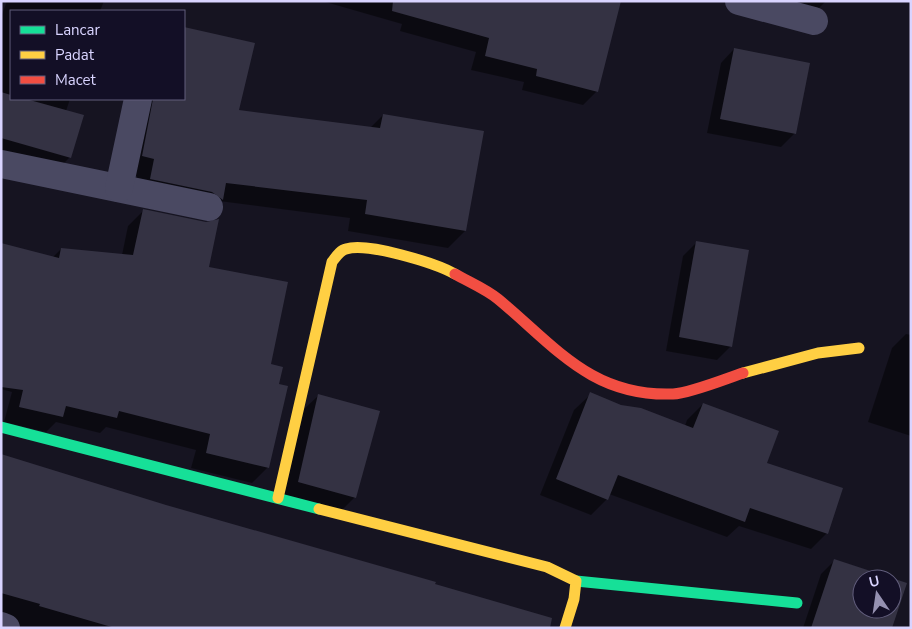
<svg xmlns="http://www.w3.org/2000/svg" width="912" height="629" font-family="'Nunito Sans',sans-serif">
  <rect width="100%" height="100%" fill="#161421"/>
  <g fill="#0007" fill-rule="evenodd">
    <path d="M7,1H104L100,11H11V99H70L66,111L70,157L56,171L1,156V17Z"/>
    <path d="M322,1H601L597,91L583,105L522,90L524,82L471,70L476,52L400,31L402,24Z"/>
    <path d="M750,1H826L810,17Z"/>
    <path d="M184,28L253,44L237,111L370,128L383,115L465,231L448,248L348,231L350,218L219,201L133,196L137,176L125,174L133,99H184Z"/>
    <path d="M734,49L795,133L781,147L707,133L721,63Z"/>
    <path d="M143,211L207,268L269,365L277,385L268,467L252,483L191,468L196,450L106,427L100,433L56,422L46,432L4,422L12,392L1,389V244L52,258L61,249L122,255L128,226Z"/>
    <path d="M697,242L731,346L717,360L666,351L683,256Z"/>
    <path d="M906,334L911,335V436L868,422L892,348Z"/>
    <path d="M591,394L621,407L685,426L687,420L703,404L765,464L827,533L811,549L739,526L727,537L609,494L607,499L591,515L540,495L574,410Z"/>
    <path d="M318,396L355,497L341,511L284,496L304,409Z"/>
    <path d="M1,455L165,506L433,585L522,628H1Z"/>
    <path d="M835,560L906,583L891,628H803L821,574ZM862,579H892V609H862Z"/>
  </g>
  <g fill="#343243" fill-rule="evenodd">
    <path d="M393,1H621L598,92L536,76L537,69L485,56L489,38L392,11Z"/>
    <path d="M184,27L255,43L239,110L380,128L383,114L484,131L466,231L365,214L367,200L226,183L223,200L212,192L150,179L154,159L142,156L153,99H184Z"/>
    <path d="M734,48L810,63L796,134L720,119Z"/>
    <path d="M1,92L11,95V99H26L84,115L71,158L1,138Z"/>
    <path d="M143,209L206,222L219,219L209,267L288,282L271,364L283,367L279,384L288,386L269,468L206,453L210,434L119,411L117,418L66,406L63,417L19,407L23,390L1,387V243L59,258L61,248L133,255Z"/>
    <path d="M696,241L749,250L732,347L679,337Z"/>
    <path d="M590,392L621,405L641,408L693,428L703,403L779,431L767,463L843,488L828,534L750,508L745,522L618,475L608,500L556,479Z"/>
    <path d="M318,394L380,411L356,498L298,482Z"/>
    <path d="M1,454L166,505L436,582L435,584L552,618L550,628H115L39,606L40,604L1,593Z"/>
    <path d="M834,559L907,583L892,628H811ZM862,579H892V609H862Z"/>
  </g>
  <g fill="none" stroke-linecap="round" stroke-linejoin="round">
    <g stroke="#4a4962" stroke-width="28">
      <path d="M739,1L814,21"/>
      <path d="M1,164L209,207"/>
      <path d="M119,188L138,99"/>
      <path d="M1,626L6,628"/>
    </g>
    <g stroke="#16e098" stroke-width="11">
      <path d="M1,427L319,509"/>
      <path d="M576,581L797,603"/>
    </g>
    <g stroke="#ffcf43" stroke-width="11">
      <path d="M743,373L818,353L859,348"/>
      <path d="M278,498L332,262C336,257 340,250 346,249C367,242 435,263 455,274"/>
      <path d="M319,509L547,567L576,581L574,599L565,628"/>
    </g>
    <path stroke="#f24e42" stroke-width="11" d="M455,274C469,282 486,289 498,299C555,346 591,397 673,394C691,393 725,379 743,373"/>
  </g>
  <rect width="912" height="629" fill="none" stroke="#d9d4ff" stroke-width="5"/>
  <rect x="10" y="10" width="175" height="90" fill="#130f26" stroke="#625e7d"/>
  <rect x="20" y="26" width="25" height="8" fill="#16e098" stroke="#625e7d"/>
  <text x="55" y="35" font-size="15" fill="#d9d4ff">Lancar</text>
  <rect x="20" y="51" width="25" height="8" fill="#ffcf43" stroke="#625e7d"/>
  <text x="55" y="60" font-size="15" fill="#d9d4ff">Padat</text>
  <rect x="20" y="76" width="25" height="8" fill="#f24e42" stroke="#625e7d"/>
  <text x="55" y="85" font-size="15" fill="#d9d4ff">Macet</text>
  <g transform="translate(877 594) rotate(347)"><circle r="24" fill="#130f26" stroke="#625e7d"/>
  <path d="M0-4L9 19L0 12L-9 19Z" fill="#9591b1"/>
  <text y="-8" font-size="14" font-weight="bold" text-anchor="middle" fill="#d9d4ff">U</text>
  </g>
</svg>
